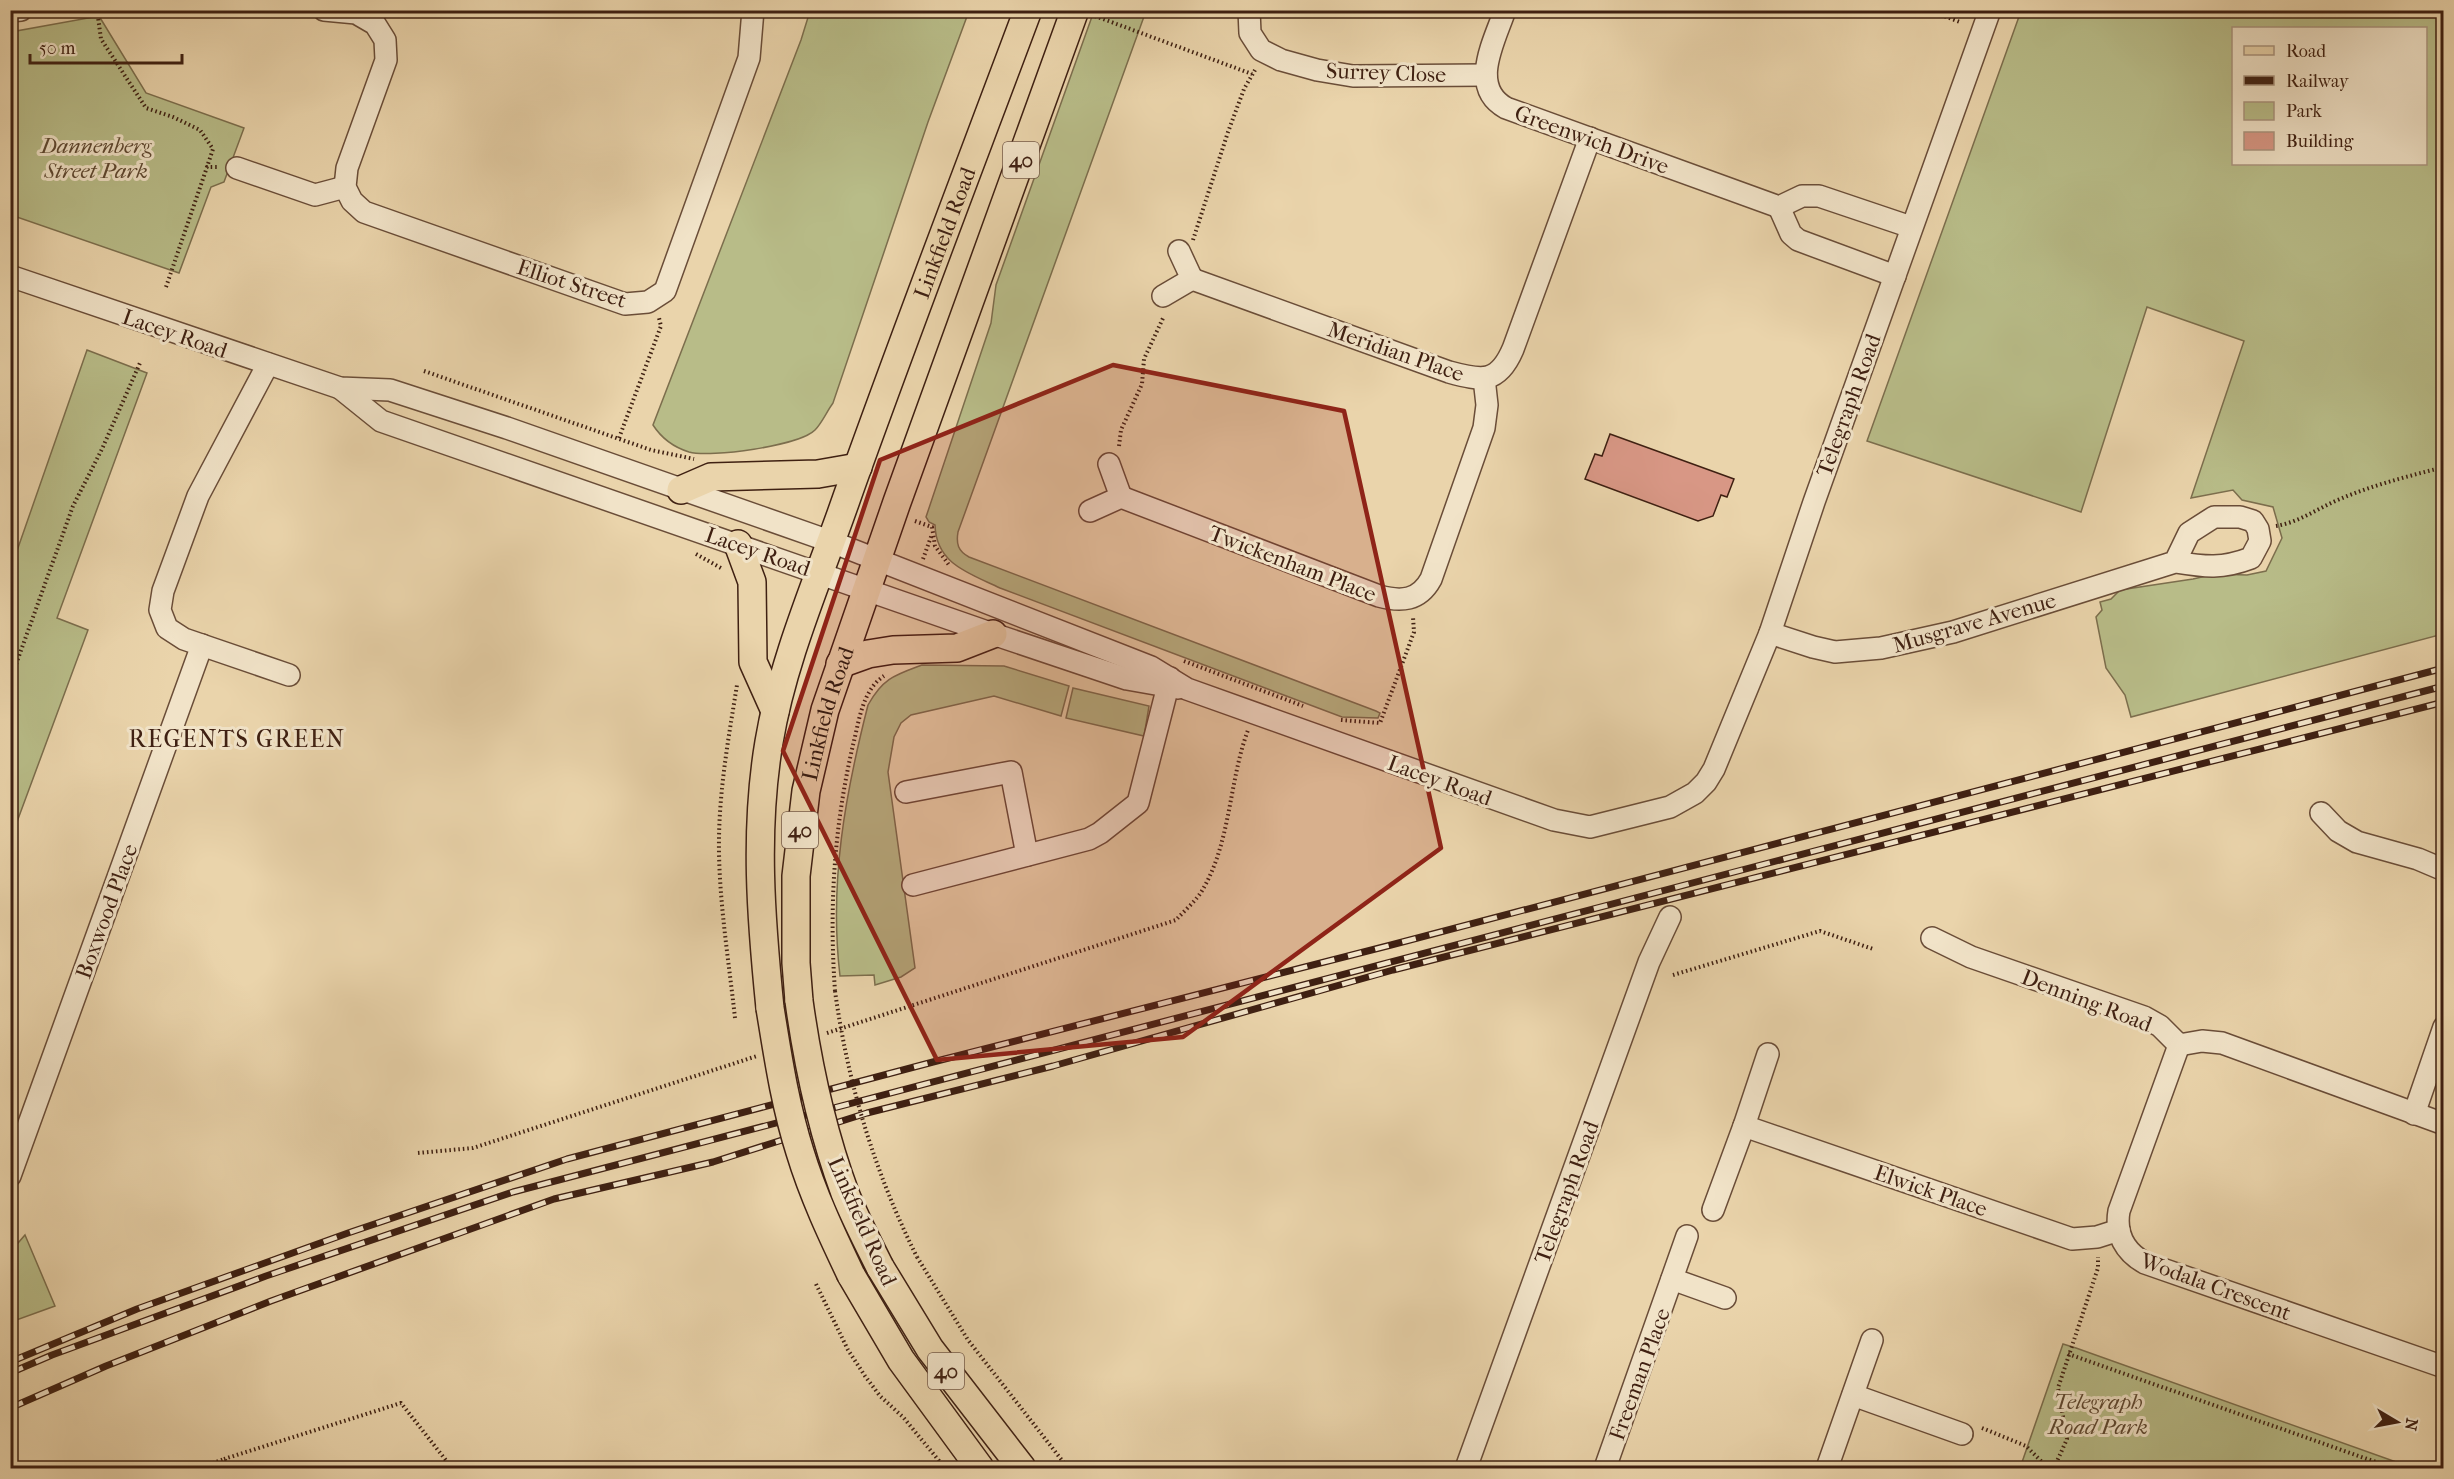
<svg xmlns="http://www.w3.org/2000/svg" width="2454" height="1479" font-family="'IM FELL French Canon',serif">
  <rect width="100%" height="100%" fill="#ead4ab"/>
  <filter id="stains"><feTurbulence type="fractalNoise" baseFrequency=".00333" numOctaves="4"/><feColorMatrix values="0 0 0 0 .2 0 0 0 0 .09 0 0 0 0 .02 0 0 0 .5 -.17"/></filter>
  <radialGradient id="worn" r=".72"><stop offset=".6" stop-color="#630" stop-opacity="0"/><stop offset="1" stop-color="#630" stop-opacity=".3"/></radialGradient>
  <g fill="#b8bc88" stroke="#7c6e4d" stroke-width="1.5" fill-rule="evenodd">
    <path d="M810,11H969L928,122L833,403C827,411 822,423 815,430C799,446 710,458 689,452C673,447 662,439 653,425L801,40Z"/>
    <path d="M1094,11H1146L958,532C956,544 958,551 969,557L1376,711L1380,713L1378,718L1342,717L1000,588C969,573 936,564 935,525L929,522L926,517L991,323L996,285Z"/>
    <path d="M2021,11H2443V634L2131,717L2125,695L2106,668L2096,617L2102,610L2100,602L2111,599L2120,590L2193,579L2215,574L2247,575L2266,571L2282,538L2273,507L2242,500L2233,490L2191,498L2244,341L2147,307L2081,512L1867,441ZM2234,28H2426V164H2234Z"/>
    <path d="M99,16L146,93L244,128L224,182L211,187L179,273L11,215V32Z"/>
    <path d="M87,350L147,373L57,618L88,630L11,838V568Z"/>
    <path d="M922,665L1004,666L1069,686L1061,716L994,696L911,715L901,723L894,737L888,772L915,968L901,977L875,985L874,975L840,976C829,883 845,795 868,705C883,678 895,675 922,665Z"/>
    <path d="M1073,688L1149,706L1144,736L1066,718Z"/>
    <path d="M25,1235L55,1306L11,1322V1245L18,1243Z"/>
    <path d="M2063,1344L2076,1348L2413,1468H2020Z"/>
  </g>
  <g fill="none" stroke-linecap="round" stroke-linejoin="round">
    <path stroke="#767a73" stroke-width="6" d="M2429,10L2444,21"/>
  </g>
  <path fill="#d89785" stroke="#3f2012" stroke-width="1.5" d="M1610,434L1734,479L1727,497L1721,495L1713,516L1698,521L1585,479L1595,454L1602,456Z"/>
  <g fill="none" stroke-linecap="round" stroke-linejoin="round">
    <g stroke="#6a4d38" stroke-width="24">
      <g id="minor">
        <path d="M324,10L356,13L375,24L385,40L386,60L347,168L345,187L352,201L364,212L625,304L648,302L665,291L749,58L753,10"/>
        <path d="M1249,10L1250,33L1261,50L1281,60L1317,70L1353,76L1486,75"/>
        <path d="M1505,10C1495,40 1468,87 1506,108L1779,207L1802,196H1819L1911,227"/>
        <path d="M10,11L21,10"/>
        <path d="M237,168L315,195L345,187"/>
        <path d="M1779,207L1791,234L1798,240L1895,276"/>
        <path d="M10,276L340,388L390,390L507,428L832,542L1151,667L1187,689L1554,820L1590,827L1670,807L1695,793L1706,782L1714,769L1770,633L1814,502L1990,10"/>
        <path d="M1192,279L1449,372C1482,381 1498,384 1513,349L1590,138"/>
        <path d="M1163,296L1192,279L1179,251"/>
        <path d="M268,364L198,496L163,591L160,610L167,628L184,639L289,675"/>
        <path d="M340,388L381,421L993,634L1127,679L1178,688"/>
        <path d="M1121,497L1379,596C1401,602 1419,601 1431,579L1484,428L1487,405L1484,378"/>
        <path d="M1090,511L1121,497L1109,464"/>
        <path d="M1770,633L1813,647L1835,652L1881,648L1953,632L2175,562C2206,567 2222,569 2251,558L2260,541L2258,529L2253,521L2240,517H2214L2189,533L2175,562"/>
        <path d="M906,792L1011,772L1027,855"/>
        <path d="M2321,813L2338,831L2357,842L2418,859L2444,870"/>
        <path d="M913,885L1089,839L1100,833L1138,803L1170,678"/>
        <path d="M1932,938L1971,957L2144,1017L2160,1026L2179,1045L2202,1041L2222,1043L2444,1124"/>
        <path d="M2179,1045L2119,1211C2115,1234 2125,1252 2145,1263L2444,1367"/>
        <path d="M1768,1054L1744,1126L2072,1239L2097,1237L2119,1230"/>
        <path d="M2414,1114L2444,1027"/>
        <path d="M10,1176L202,645"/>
        <path d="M1713,1210L1744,1126"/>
        <path d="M1672,1279L1725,1298"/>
        <path d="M1853,1395L1962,1434"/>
        <path d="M1466,1468L1649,962L1670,917"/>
        <path d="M1605,1468L1687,1236"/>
        <path d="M1827,1468L1872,1340"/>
      </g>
    </g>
    <g stroke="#3f2012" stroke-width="30">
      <g id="major">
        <path d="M681,490L711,477L818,474L858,467"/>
        <path d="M738,544L752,582L753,662L775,711"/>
        <path d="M840,664L868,654L893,650L957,648L993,634"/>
        <path id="s1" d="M799,1001L796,963V876L806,791L825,710L897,502L1075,10"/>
        <path id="s2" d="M770,1008C761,919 754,831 769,742C783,658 819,578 847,497C905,334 967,173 1028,10"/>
        <path d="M880,1267L930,1349L1022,1468"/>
        <path d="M851,1275L901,1360L980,1468"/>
      </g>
    </g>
    <g stroke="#3f2012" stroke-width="4" stroke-dasharray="1.5 3" stroke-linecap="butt">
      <path d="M97,10L101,39L146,108L173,117L200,130L213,149L207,167"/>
      <path d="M1928,10L1960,22"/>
      <path d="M1095,16L1252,74"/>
      <path d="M1193,240L1228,132L1244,89L1255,70"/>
      <path d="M166,287L207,167H218"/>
      <path d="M424,371L651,450L694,459"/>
      <path d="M619,438L661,326L659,318"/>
      <path d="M1119,446L1121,430L1142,384L1144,359L1164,316"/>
      <path d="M915,521L932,527L935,546L949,565"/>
      <path d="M2276,526C2300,522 2318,508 2340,499C2373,485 2409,476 2444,467"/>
      <path d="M696,554L721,568"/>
      <path d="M923,559L932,534"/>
      <path d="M1184,661L1303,706"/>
      <path d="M10,681L73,506L102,449L140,363"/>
      <path d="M1341,720L1380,723L1414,632L1413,617"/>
      <path d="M1673,975L1820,931L1873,949"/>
      <path d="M835,991C829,907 834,827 853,745C859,722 862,690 884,676"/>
      <path d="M735,1018C729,963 720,908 719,853C718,796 728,741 737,685"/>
      <path d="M827,1033L1176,920C1185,910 1197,900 1203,889C1231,841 1229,781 1248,730"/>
      <path d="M418,1153L473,1148L757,1056"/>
      <path d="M917,1257L968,1340L1068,1468"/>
      <path d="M816,1284L848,1350L865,1376L880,1396L903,1417L945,1468"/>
      <path d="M2068,1354L2393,1468"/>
      <path d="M1982,1428L2026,1446L2048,1468"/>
      <path d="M224,1459L401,1403L452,1468"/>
      <path d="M200,1468L224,1459L232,1468"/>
      <path d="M2054,1468L2067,1439L2058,1388L2098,1268V1257"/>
    </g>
    <use href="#minor" stroke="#f1e3c8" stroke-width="21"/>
    <use href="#major" stroke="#ead4ab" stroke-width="27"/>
    <g stroke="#3f2012" stroke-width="7">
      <g id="rail">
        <path d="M10,1362L137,1309L348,1233L567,1159L933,1062L1391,945L2444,668"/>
        <path d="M10,1373L52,1355L266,1276L513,1192L2444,686"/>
        <path d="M10,1408L106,1366L271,1301L554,1199L713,1162L867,1113L1053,1066L1393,970L2444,702"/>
      </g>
    </g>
    <use href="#rail" stroke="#f1e3c8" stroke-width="4.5" stroke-dasharray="14" stroke-linecap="butt"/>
    <g stroke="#3f2012" stroke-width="30" stroke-linecap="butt">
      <g id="major-bridge">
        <path d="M799,1001C808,1066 822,1131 845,1193C855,1218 868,1243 880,1267"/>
        <path d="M770,1008C778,1057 785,1105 800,1152C813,1195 832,1235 851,1275"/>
      </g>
    </g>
    <path stroke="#3f2012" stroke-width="4" stroke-dasharray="1.5 3" stroke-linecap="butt" d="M835,991C848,1085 875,1173 917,1257"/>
    <use href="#major-bridge" stroke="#ead4ab" stroke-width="27"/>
  </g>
  <path fill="#8f2418" fill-opacity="0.2" stroke="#8f2418" stroke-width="4.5" stroke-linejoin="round" d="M1113,365L1344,411L1441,848L1183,1037L937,1060L783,751L880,460Z"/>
  <g text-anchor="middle" stroke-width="6" stroke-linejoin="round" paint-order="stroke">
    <g fill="#f1e3c8" stroke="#745a49" stroke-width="1.5">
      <rect x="1003" y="142" width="36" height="36" rx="4.5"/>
      <rect x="782" y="812" width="36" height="36" rx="4.5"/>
      <rect x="928" y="1353" width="36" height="36" rx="4.5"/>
    </g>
    <g font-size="21" font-weight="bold" fill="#3f2012">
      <text x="1021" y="167">40</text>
      <text x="800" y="837">40</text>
      <text x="946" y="1378">40</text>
    </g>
    <g font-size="22" fill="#3f2012" stroke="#f1e3c8">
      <text transform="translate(1386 72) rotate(2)" y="8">Surrey Close</text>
      <text transform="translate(1592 139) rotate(20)" y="8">Greenwich Drive</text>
      <text dy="8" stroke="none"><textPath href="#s2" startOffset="806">Linkfield Road</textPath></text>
      <text transform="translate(572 283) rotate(18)" y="8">Elliot Street</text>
      <text transform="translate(175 333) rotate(19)" y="8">Lacey Road</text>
      <text transform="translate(1396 351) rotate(19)" y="8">Meridian Place</text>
      <text transform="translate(1848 405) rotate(-70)" y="8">Telegraph Road</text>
      <text transform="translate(758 551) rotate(19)" y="8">Lacey Road</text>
      <text transform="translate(1293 563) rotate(21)" y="8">Twickenham Place</text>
      <text transform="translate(1974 622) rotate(-16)" y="8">Musgrave Avenue</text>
      <text dy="8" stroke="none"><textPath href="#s1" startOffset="291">Linkfield Road</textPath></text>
      <text transform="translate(1440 780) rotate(20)" y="8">Lacey Road</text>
      <text transform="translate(106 911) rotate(-70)" y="8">Boxwood Place</text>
      <text transform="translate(2087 1000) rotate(21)" y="8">Denning Road</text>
      <text transform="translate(1931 1190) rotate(19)" y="8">Elwick Place</text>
      <text transform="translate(1566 1192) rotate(-70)" y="8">Telegraph Road</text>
      <text transform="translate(863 1221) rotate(66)" y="8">Linkfield Road</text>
      <text transform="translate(2216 1286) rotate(20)" y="8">Wodala Crescent</text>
      <text transform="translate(1639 1374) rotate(-70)" y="8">Freeman Place</text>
    </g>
    <g font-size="22" font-style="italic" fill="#5d4730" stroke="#f1e3c8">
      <text x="96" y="153">Dannenberg<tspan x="96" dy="25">Street Park</tspan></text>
      <text x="2098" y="1409">Telegraph<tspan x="2098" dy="25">Road Park</tspan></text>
    </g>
    <g font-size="24" letter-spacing="1.5" fill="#3f2012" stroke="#f1e3c8">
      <text x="237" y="747">REGENTS GREEN</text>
    </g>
  </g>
  <rect width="2454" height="1479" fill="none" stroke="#ead4ab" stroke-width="36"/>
  <rect x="12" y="12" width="2430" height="1455" fill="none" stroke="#3f2012" stroke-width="3"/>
  <rect x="18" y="18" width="2418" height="1443" fill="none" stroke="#3f2012" stroke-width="1.5"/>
  <rect x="2232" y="27" width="195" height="138" fill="#f1e3c8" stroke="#aa957f" stroke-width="1.5"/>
  <rect x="2244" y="46" width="30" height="9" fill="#ead4ab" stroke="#aa957f" stroke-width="1.5"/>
  <text x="2286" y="57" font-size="18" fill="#3f2012">Road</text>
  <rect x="2244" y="76" width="30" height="9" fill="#3f2012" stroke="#aa957f" stroke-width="1.5"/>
  <text x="2286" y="87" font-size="18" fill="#3f2012">Railway</text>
  <rect x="2244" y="102" width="30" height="18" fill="#b8bc88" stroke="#aa957f" stroke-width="1.5"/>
  <text x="2286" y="117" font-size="18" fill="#3f2012">Park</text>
  <rect x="2244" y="132" width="30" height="18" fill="#d89785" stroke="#aa957f" stroke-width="1.5"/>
  <text x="2286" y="147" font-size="18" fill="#3f2012">Building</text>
  <g transform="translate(2397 1422) rotate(100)" stroke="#f1e3c8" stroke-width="4.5" paint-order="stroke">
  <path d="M0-4.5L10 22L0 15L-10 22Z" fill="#3f2012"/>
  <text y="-9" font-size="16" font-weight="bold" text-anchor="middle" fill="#3f2012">N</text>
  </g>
  <path d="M30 54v9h152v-9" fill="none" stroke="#3f2012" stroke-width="3"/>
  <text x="39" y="54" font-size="18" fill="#3f2012" stroke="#f1e3c8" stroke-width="4.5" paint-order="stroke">50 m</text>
  <rect width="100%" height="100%" filter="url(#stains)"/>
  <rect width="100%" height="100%" fill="url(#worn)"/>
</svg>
